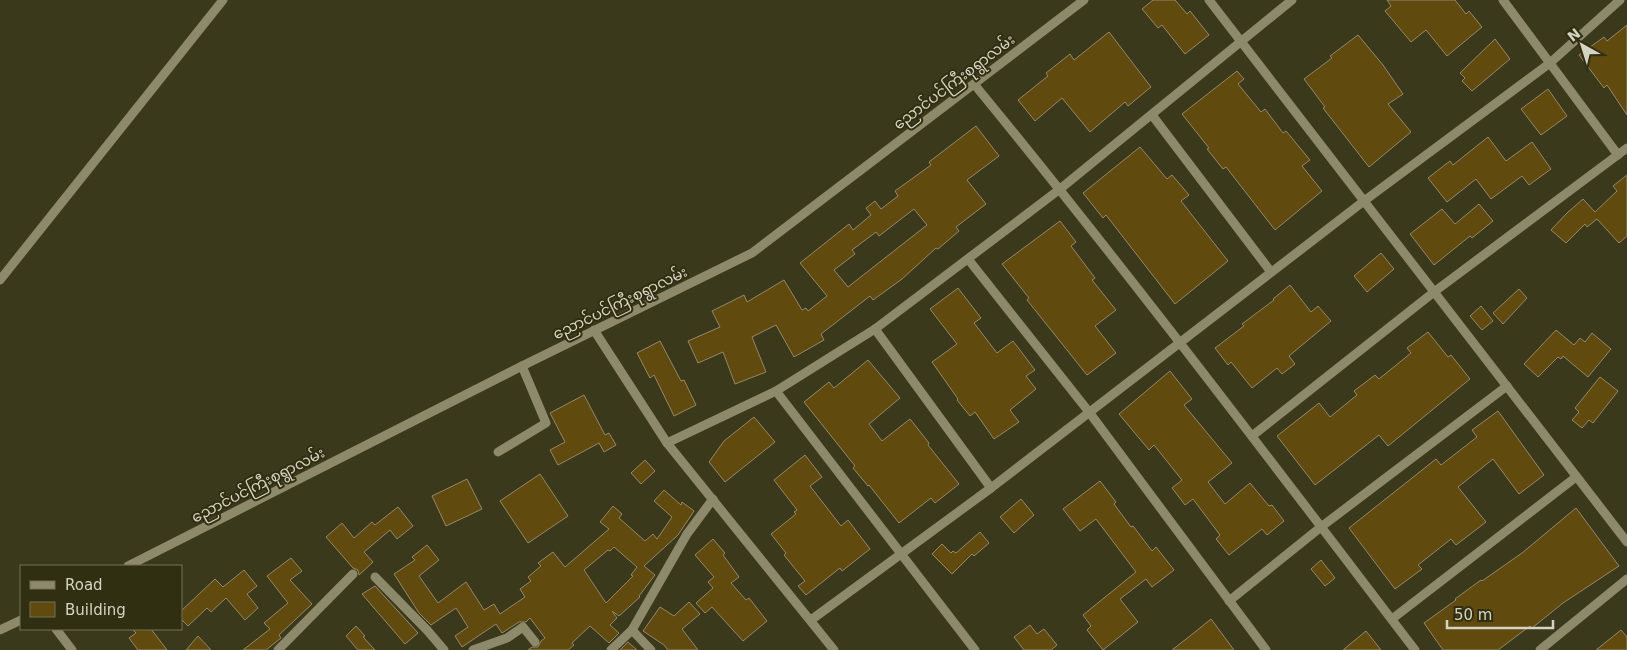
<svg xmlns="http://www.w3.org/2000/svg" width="1627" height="650" font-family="'DejaVu Sans','Noto Sans Myanmar',sans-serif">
  <rect width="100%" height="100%" fill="#3b391c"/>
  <g fill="#604a0e" stroke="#958869" fill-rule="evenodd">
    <path d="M1153,0H1175L1187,14L1190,11L1209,35L1185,54L1162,25L1158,28L1142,9Z"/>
    <path d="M1387,0H1455L1466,14L1469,11L1482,27L1447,56L1426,30L1411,42L1385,11L1391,6Z"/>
    <path d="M1627,25V115L1607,85L1604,88L1579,55L1604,37L1607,41Z"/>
    <path d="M1109,32L1151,87L1128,106L1125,102L1090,132L1062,98L1035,121L1018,100L1048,76L1046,73L1070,54L1074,60Z"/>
    <path d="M1358,35L1383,65L1403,94L1388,104L1411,132L1369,167L1323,108L1325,107L1304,79L1332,58L1330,56Z"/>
    <path d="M1495,39L1510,59L1472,91L1462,81L1465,78L1460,73Z"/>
    <path d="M1237,71L1244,79L1238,84L1261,112L1265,109L1283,133L1286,131L1310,160L1302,166L1322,191L1275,230L1226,167L1223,169L1207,149L1209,148L1182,114Z"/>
    <path d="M1548,89L1567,116L1541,135L1521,109Z"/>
    <path d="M976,126L999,156L967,180L986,204L956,227L959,231L938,249L936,248L902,279L873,300L870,296L821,334L824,340L794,357L776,325L752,337L766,372L735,384L723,352L698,363L688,341L720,327L712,311L744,295L747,302L784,280L802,310L806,308L808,311L827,296L800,263L849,224L853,230L871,215L866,208L875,201L881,209L898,196L895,191L931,165L929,162ZM914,209L927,225L848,287L834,270L855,254L852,250L876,232L879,236Z"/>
    <path d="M1488,137L1506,161L1532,142L1551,169L1529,185L1522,176L1491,199L1476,179L1447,202L1428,178L1450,161L1453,165Z"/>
    <path d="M1140,147L1167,179L1172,175L1189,195L1181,201L1228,261L1175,304L1106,215L1103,218L1083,193Z"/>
    <path d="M1627,175V236L1619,243L1597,219L1587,227L1585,224L1566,243L1551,230L1567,213L1583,199L1595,212L1617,191L1613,186Z"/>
    <path d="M1479,204L1493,221L1472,238L1470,236L1434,265L1410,234L1442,209L1455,224Z"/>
    <path d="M1060,221L1076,242L1071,246L1095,278L1092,280L1116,310L1095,326L1116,353L1087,375L1027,300L1029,298L1002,264Z"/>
    <path d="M1381,253L1394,269L1367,292L1354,276Z"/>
    <path d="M1290,285L1311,312L1318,306L1331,321L1289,356L1295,364L1282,374L1277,368L1252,388L1231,362L1228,365L1215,348L1244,326L1242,324L1274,300L1273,299Z"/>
    <path d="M958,288L981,318L974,323L997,353L1013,341L1035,370L1026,376L1036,389L1010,410L1019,422L994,439L975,412L970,416L957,400L958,399L932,362L957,344L930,309Z"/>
    <path d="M1519,289L1527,298L1503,324L1493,313Z"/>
    <path d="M1481,306L1493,321L1482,330L1470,316Z"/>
    <path d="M1556,330L1574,345L1580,338L1585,342L1592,333L1611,349L1588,377L1563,356L1561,359L1558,357L1538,377L1524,364Z"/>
    <path d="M1428,332L1448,357L1451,355L1470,379L1388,446L1379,435L1315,485L1277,436L1319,403L1330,417L1357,395L1354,391L1375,375L1379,379L1411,353L1407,348Z"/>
    <path d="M660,341L681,381L684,380L696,405L674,416L654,375L650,378L637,353Z"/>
    <path d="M868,360L900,398L869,424L882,441L910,419L929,443L928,445L959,484L935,503L931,498L899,523L869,485L868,486L853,468L855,466L804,402L829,382L834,388Z"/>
    <path d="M1170,371L1192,399L1184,405L1232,463L1208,482L1225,504L1250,483L1269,506L1272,505L1284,521L1267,535L1262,529L1229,555L1216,539L1220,535L1193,499L1185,505L1172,488L1182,480L1154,445L1149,450L1119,414Z"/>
    <path d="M1600,377L1618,391L1593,423L1589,420L1582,428L1572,420L1579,412L1575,408Z"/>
    <path d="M584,395L605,435L609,433L616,445L604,452L599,443L558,465L550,450L565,442L550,413Z"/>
    <path d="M1498,411L1544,475L1519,494L1493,459L1458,487L1486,522L1456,545L1451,539L1418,565L1422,569L1395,589L1349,528L1436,459L1441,465L1477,437L1472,430Z"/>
    <path d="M754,417L775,442L725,482L709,462L724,441Z"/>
    <path d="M805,455L822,477L810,486L841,526L848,520L870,549L842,571L840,568L806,595L798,586L805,581L784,555L786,553L771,534L796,514L794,512L797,510L774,480Z"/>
    <path d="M645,460L655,471L641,484L631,473Z"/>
    <path d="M540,474L568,516L528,543L500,501Z"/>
    <path d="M467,479L482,509L446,526L432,496Z"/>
    <path d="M1100,481L1116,502L1114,504L1131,527L1133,526L1152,551L1156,547L1174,570L1152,587L1146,579L1120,599L1138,622L1103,650L1087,630L1091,626L1083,615L1136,572L1096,519L1080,531L1063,509Z"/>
    <path d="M664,490L681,505L682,502L694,511L678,535L644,566L655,575L639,596L640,597L619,616L612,611L617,618L610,625L619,633L609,643L590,626L572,643L574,645L568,650H528L532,647H538L541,641L545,638L530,618L526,622H519L502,633L496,624L462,647L455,636L468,627L456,608L431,625L419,613L394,574L415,560L412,557L427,545L439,560L419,576L438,603L466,582L484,610L494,604L500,614L525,597L520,589L531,581L528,577L541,566L538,563L553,552L565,567L609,529L600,522L613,506L622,514L619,518L645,541L653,534L657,539L672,517L654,501ZM614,547L637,567L631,575L633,576L606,603L584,570L608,550L610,551Z"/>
    <path d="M1021,499L1034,515L1014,533L1000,517Z"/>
    <path d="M398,507L413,526L397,539L390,530L364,552L373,562L359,575L358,570L353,568L326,537L342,523L354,538L372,522L375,525Z"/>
    <path d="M1576,508L1619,566L1563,603L1532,628L1530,626L1498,650H1443L1424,623L1456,600L1455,599L1481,580L1482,581L1522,553Z"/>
    <path d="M980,532L989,543L974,556L972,554L952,574L932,554L942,544L951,553L953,551L956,553Z"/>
    <path d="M713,539L725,553L723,555L739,577L731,583L746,600L749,598L767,621L743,641L712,607L705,613L696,603L713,588L708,582L714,577L695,555Z"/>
    <path d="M291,558L302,571L290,580L312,604L279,635L281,638L266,650H243L270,629L264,623L288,603L267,576Z"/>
    <path d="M1321,560L1335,578L1325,586L1311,569Z"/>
    <path d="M244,570L257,586L247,594L258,608L245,620L226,598L211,612L207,608L188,626L181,619V611L215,579L223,587Z"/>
    <path d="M375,586L418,633L405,644L362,594Z"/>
    <path d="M689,602L700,614L682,629L698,650H668L664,645L643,631L660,607L674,616Z"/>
    <path d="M1211,619L1234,650H1172L1190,636Z"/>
    <path d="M1030,625L1037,634L1044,629L1057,645L1051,650H1024L1014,637Z"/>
    <path d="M356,626L365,636L363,637L375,650H358L346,636Z"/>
    <path d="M132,629H151L167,650H138L129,638L136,633Z"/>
    <path d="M1621,630L1627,637V650H1596Z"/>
    <path d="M1366,631L1381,650H1343Z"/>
    <path d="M198,636L211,650H186Z"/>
    <path d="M628,642L637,650H620Z"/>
  </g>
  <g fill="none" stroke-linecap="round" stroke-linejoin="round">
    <g stroke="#8c8a6a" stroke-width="9">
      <path d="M1209,0L1627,542"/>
      <path d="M1503,0L1618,155"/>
      <path d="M974,84C1126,269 1270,460 1415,650"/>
      <path d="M1152,115L1271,272"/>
      <path d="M968,259L1089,412L1266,650"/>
      <path d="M0,280L223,0"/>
      <path d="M875,329L991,488"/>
      <path d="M594,330L667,443L834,650"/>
      <path d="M776,391L975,650"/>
      <path d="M1252,436L1434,292L1627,148"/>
      <path d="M667,443L776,391L875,329L1060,189L1292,0"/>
      <path d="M498,452L546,423L522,366"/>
      <path d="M128,566L522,366L752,253L1084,0"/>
      <path d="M375,577L427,630L444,650"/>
      <path d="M1229,601L1321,527L1507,386"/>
      <path d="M1392,619L1576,477"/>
      <path d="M811,620L991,488L1364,201L1550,63L1620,0"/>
      <path d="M56,629L72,650"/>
      <path d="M0,630L21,620"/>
      <path d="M632,630L651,650"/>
      <path d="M278,650L353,574"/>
      <path d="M473,650L507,638L523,627L535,642"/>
      <path d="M611,650L632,630L687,534L713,499"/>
      <path d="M1540,650L1627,579"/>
    </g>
  </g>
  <g text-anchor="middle" stroke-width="4" stroke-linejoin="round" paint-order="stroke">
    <g font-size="15" fill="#d5d4c3" stroke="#312f11">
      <text transform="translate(954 82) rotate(-37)" y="5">ညောင်ပင်ကြီးစုရွာလမ်း</text>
      <text transform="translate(620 303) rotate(-26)" y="5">ညောင်ပင်ကြီးစုရွာလမ်း</text>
      <text transform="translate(258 485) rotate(-27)" y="5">ညောင်ပင်ကြီးစုရွာလမ်း</text>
    </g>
  </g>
  <rect x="20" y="565" width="162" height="65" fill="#312f11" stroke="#737158"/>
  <rect x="30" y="581" width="25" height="8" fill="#8c8a6a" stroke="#737158"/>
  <text x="65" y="590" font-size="15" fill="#d5d4c3">Road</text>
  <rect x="30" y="602" width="25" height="15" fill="#604a0e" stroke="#737158"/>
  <text x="65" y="615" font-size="15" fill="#d5d4c3">Building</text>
  <g transform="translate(1582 45) rotate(321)" stroke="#312f11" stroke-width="4" paint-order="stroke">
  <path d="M0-4L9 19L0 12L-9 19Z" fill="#d5d4c3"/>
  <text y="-8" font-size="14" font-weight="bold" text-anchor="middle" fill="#d5d4c3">N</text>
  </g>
  <path d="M1447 620v8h106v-8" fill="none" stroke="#d5d4c3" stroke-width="2.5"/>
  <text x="1454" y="620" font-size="15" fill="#d5d4c3" stroke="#312f11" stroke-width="4" paint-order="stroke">50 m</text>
</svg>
